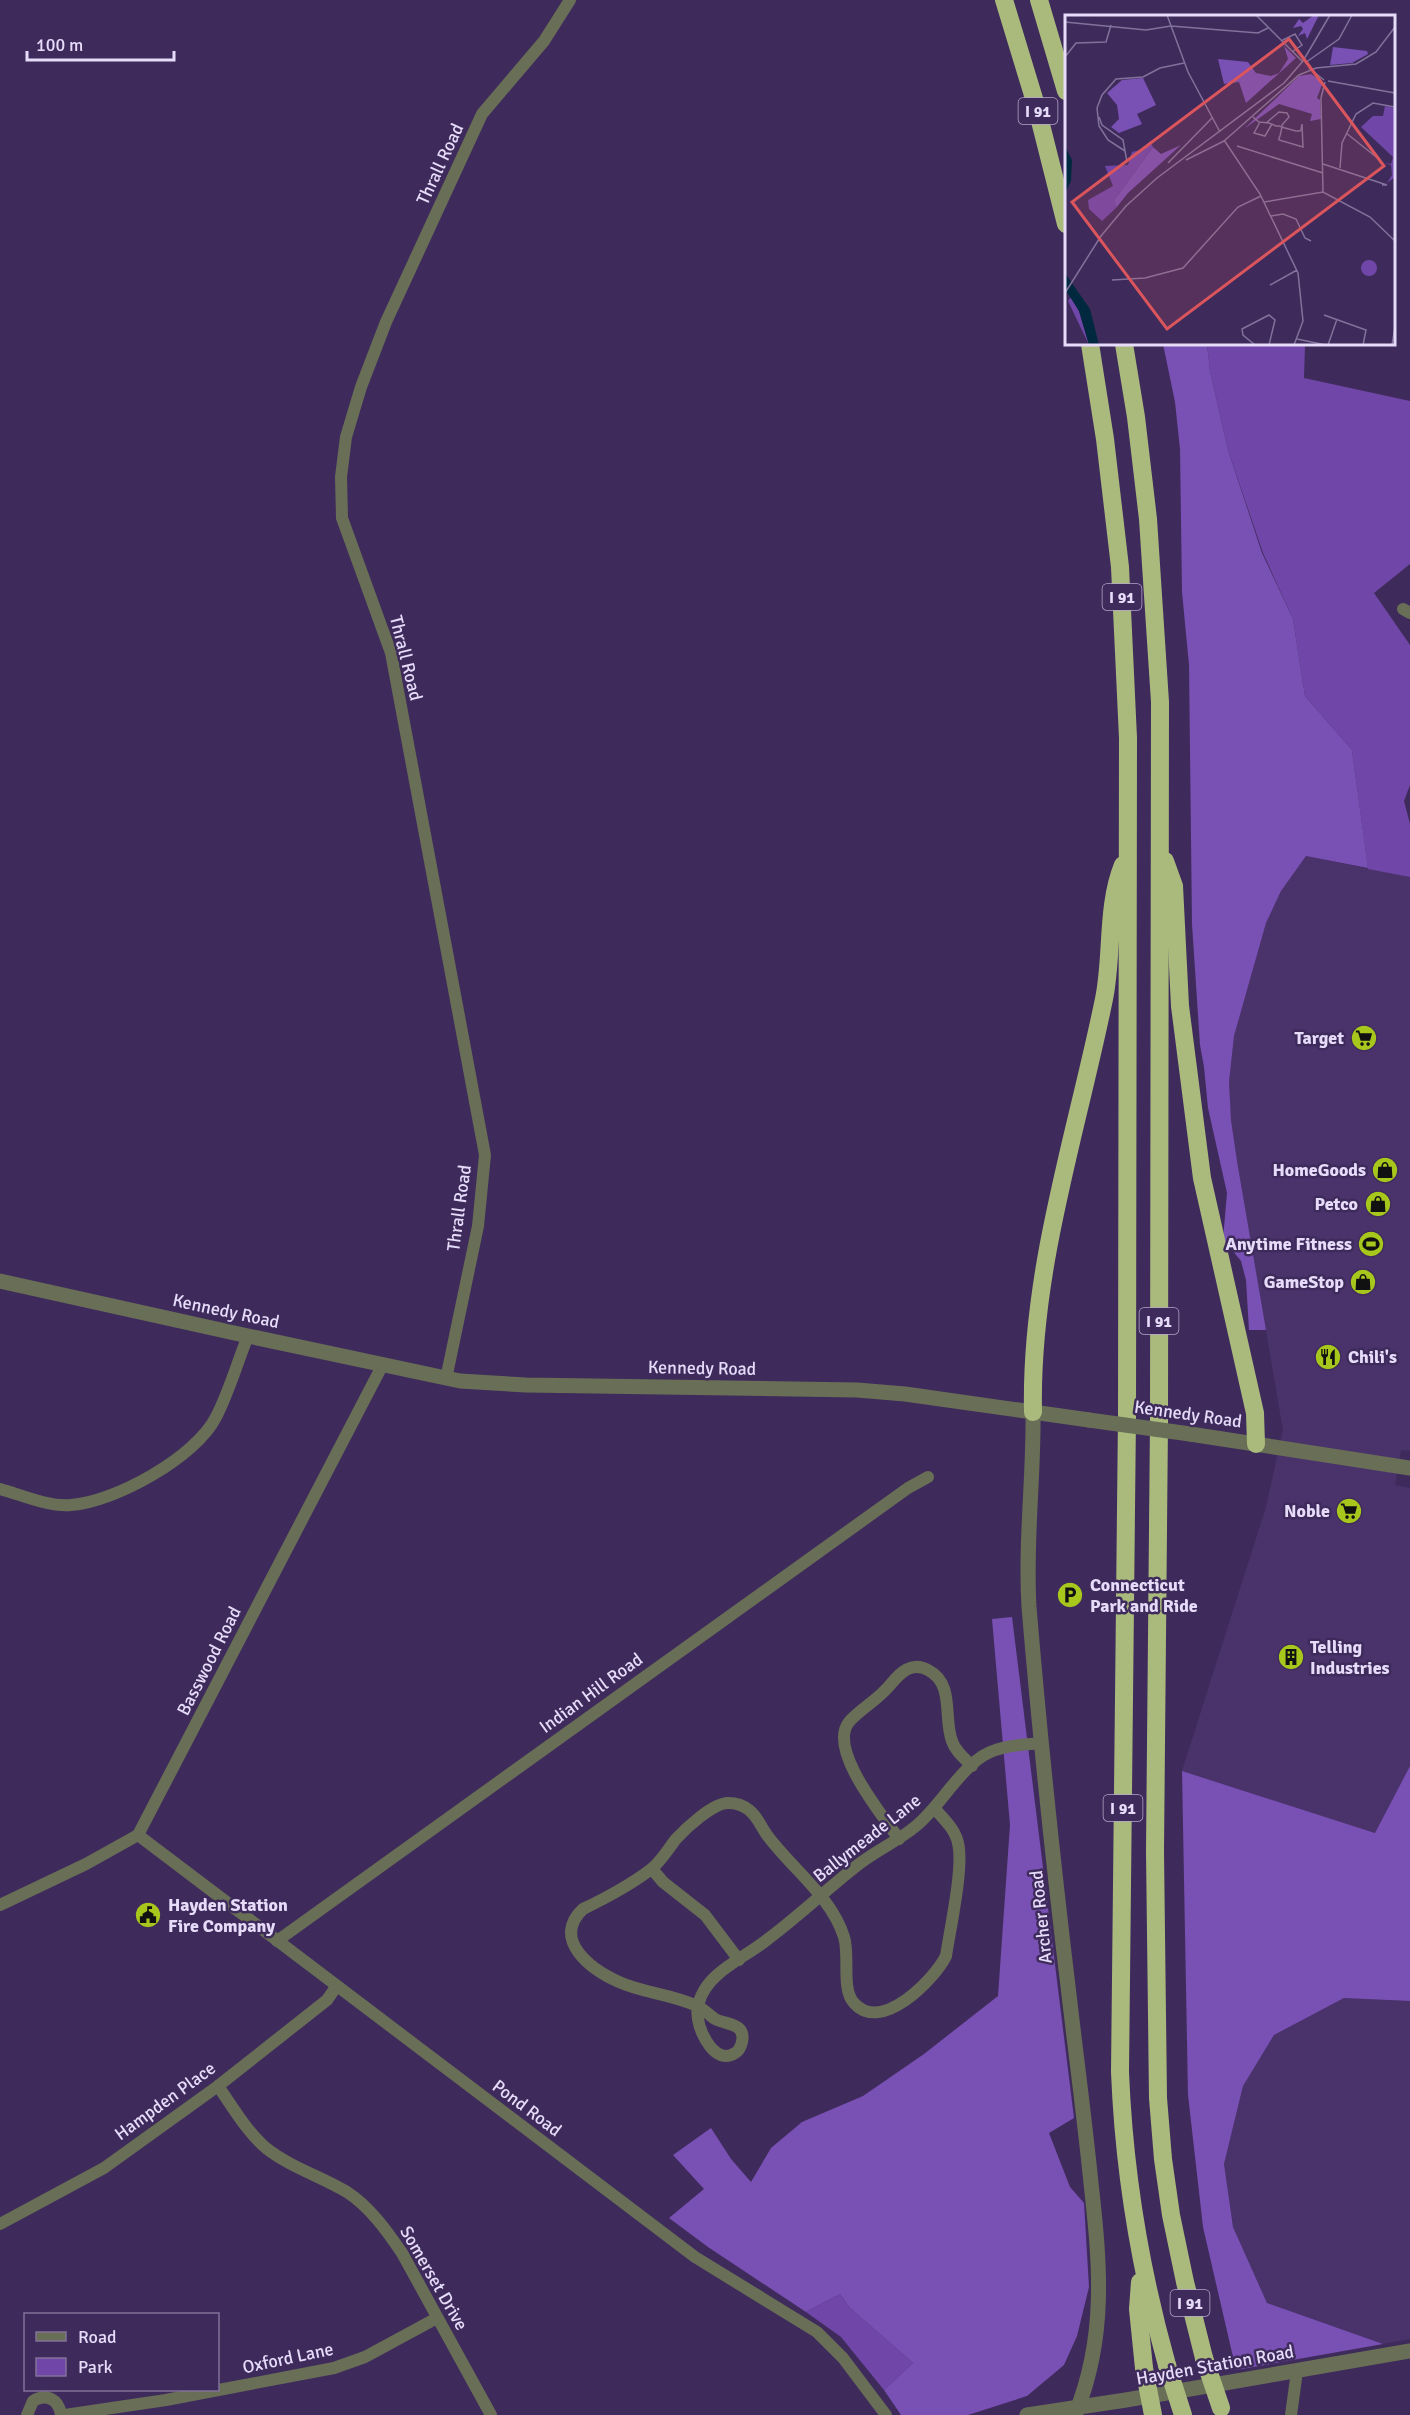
<svg xmlns="http://www.w3.org/2000/svg" width="1410" height="2415" font-family="Signika,sans-serif">
  <rect width="100%" height="100%" fill="#3f2b5b"/>
  <g fill="#4a336b">
    <path d="M1306,856L1410,877V1451L1401,1450L1395,1485L1410,1488V1766L1375,1833L1182,1771L1266,1507L1283,1430L1237,1161L1231,1120L1229,1082L1234,1036L1266,923L1281,891Z"/>
    <path d="M1344,1998L1410,2001V2339L1383,2344L1267,2303L1233,2227L1224,2164L1243,2086L1274,2035Z"/>
  </g>
  <g fill="#7047a8">
    <path d="M1207,344H1305L1304,378L1410,401V564L1374,593L1410,645V785L1404,801L1410,824V877L1368,869L1352,750L1305,696L1293,619L1263,553L1228,450L1210,371Z"/>
    <path d="M840,2294L850,2308L913,2363L884,2390L841,2337L806,2312Z"/>
  </g>
  <g fill="#7950b3">
    <path d="M1163,344H1207L1210,371L1228,450L1262,553L1293,619L1305,696L1352,750L1368,868L1306,856L1281,891L1266,923L1234,1036L1229,1082L1231,1120L1237,1161L1266,1330H1249L1246,1280L1241,1261L1223,1239L1227,1193L1208,1108L1204,1067L1200,1045L1192,924L1189,665L1182,592L1180,449L1175,402Z"/>
    <path d="M1012,1617L1074,2118L1049,2133L1070,2187L1084,2203L1089,2287L1077,2336L1064,2365L1027,2396L968,2415H901L884,2390L913,2363L850,2308L840,2294L806,2312L708,2247L669,2218L704,2189L673,2155L711,2128L731,2159L751,2182L771,2148L802,2122L863,2096L924,2054L998,1996L1010,1825L992,1619Z"/>
    <path d="M1410,1766V2001L1344,1998L1274,2035L1243,2086L1224,2164L1233,2227L1267,2303L1383,2344L1236,2370L1203,2227L1188,2095L1182,1771L1375,1833Z"/>
  </g>
  <g fill="none" stroke-linecap="round" stroke-linejoin="round">
    <g stroke="#686f56" stroke-width="12">
      <path d="M1403,609L1410,613"/>
      <path d="M446,1379L478,1226L485,1155L391,653L342,518L341,477L346,437L361,387L386,322L482,114L544,41L570,0"/>
      <path d="M0,1489C22,1495 48,1507 71,1505C115,1502 196,1457 216,1417C229,1392 237,1363 248,1336"/>
      <path d="M934,1808C943,1818 955,1829 958,1843C964,1867 950,1929 946,1956C934,1980 881,2034 854,2003C841,1989 850,1956 844,1937C831,1896 792,1869 767,1835C761,1827 758,1817 749,1810C743,1805 736,1803 728,1803C713,1803 686,1828 676,1839C668,1849 661,1862 650,1870C630,1885 606,1898 583,1909C551,1939 590,1969 619,1982C643,1993 672,1994 697,2006C704,2009 709,2015 715,2019C727,2025 746,2023 742,2042C741,2046 739,2051 735,2053C716,2066 700,2034 698,2019C695,2003 704,1987 716,1976C731,1962 752,1952 768,1939C800,1915 828,1888 859,1864C877,1850 898,1841 916,1826C939,1807 954,1778 977,1760C995,1745 1021,1745 1042,1743"/>
      <path d="M138,1835L695,2257L817,2332L843,2358L886,2415"/>
      <path d="M899,1839C883,1816 827,1749 849,1722C860,1709 878,1700 890,1685C900,1673 911,1661 928,1670C955,1684 943,1717 952,1741C955,1751 964,1758 972,1766"/>
      <path d="M652,1869L663,1882L705,1915L739,1960"/>
      <path d="M0,1905L86,1864L138,1835L382,1366"/>
      <path d="M277,1941L908,1488L928,1477"/>
      <path d="M218,2086C232,2106 247,2132 266,2148C290,2167 320,2176 347,2192C370,2207 387,2231 402,2253L491,2415"/>
      <path d="M0,2224L104,2168L218,2086L327,2000L336,1987"/>
      <path d="M27,2415L33,2401C46,2393 59,2399 61,2415"/>
      <path d="M65,2415L166,2400L334,2368L365,2357L437,2318"/>
      <path d="M1291,2415L1297,2371"/>
    </g>
    <g stroke="#686f56" stroke-width="15">
      <path d="M0,1281L248,1336L460,1381L526,1385L857,1390L905,1394L1089,1420"/>
      <path d="M1033,1412C1034,1477 1025,1541 1029,1607C1040,1739 1054,1871 1070,2003C1077,2063 1085,2123 1091,2183C1100,2264 1107,2337 1075,2415"/>
      <path d="M1190,1434L1410,1468"/>
      <path d="M1027,2415L1126,2400L1410,2351"/>
    </g>
    <g stroke="#aaba7d" stroke-width="18">
      <path d="M1004,0L1036,105L1066,224"/>
      <path d="M1039,0L1066,91"/>
      <path d="M1090,344L1105,439L1120,567L1128,738L1127,1416L1120,2072C1124,2172 1140,2269 1167,2365"/>
      <path d="M1124,344L1136,417L1148,519L1160,702L1159,1422L1155,1851L1158,2098L1163,2159L1171,2215L1185,2282L1204,2358"/>
      <path d="M1165,861L1174,886L1180,1006L1202,1178L1255,1413L1256,1444"/>
      <path d="M1033,1412C1030,1271 1076,1136 1104,999C1113,955 1106,907 1123,865"/>
      <path d="M1140,2282L1138,2309L1144,2368"/>
    </g>
    <path stroke="#686f56" stroke-width="15" d="M1089,1420L1190,1434"/>
    <g stroke="#aaba7d" stroke-width="18">
      <path d="M1204,2358L1221,2408"/>
      <path d="M1167,2365L1183,2415"/>
      <path d="M1144,2368L1153,2415"/>
    </g>
  </g>
  <defs>
    <g id="supermarket-disc" transform="scale(1.35)"><circle r="9.5" fill="#a8c71c" stroke="#3f2b5b"/><path d="M-6-5.5h2.5l.6 2H6L4.5 2H-2.5L-4.4-4H-6ZM-1.5 3.2a1.3 1.3 0 1 0 .1 0ZM3 3.2a1.3 1.3 0 1 0 .1 0Z" fill="#111"/></g>
    <g id="shop-disc" transform="scale(1.35)"><circle r="9.5" fill="#a8c71c" stroke="#3f2b5b"/><path d="M-5-2.5h2.3a2.7 3.5 0 0 1 5.4 0H5L5.5 6h-11ZM-1.5-2.5h3a1.5 2.3 0 0 0-3 0Z" fill="#111"/></g>
    <g id="stadium-disc" transform="scale(1.35)"><circle r="9.5" fill="#a8c71c" stroke="#3f2b5b"/><path d="M0-5a6.5 5 0 1 0 0 10a6.5 5 0 1 0 0-10ZM-3.5-1.8h7v3.6h-7Z" fill="#111"/></g>
    <g id="restaurant-disc" transform="scale(1.35)"><circle r="9.5" fill="#a8c71c" stroke="#3f2b5b"/><path d="M-5-6h1v4h1v-4h1v4h1v-4h1v5L-1.5 .5V6h-2V.5L-5-1ZM5-6V6H3V1.5H1.5Q1.5-4 5-6Z" fill="#111"/></g>
    <g id="parking-disc" transform="scale(1.35)"><circle r="9.5" fill="#a8c71c" stroke="#3f2b5b"/><path d="M-3.5-5.5H1a3.5 3.5 0 0 1 0 7H-1V5.5H-3.5ZM-1-3.4V-.6H.8a1.4 1.4 0 0 0 0-2.8Z" fill="#111"/></g>
    <g id="building-disc" transform="scale(1.35)"><circle r="9.5" fill="#a8c71c" stroke="#3f2b5b"/><path d="M-4-6H4V6H1V3H-1V6H-4ZM-2.5-4.3h1.7v1.8h-1.7ZM.8-4.3h1.7v1.8H.8ZM-2.5-1h1.7V.8h-1.7ZM.8-1h1.7V.8H.8Z" fill="#111"/></g>
    <g id="civic-disc" transform="scale(1.35)"><circle r="9.5" fill="#a8c71c" stroke="#3f2b5b"/><path d="M-.6-6.5H3V-4.5H.6V-3L4-1V1h2V6H-6V1h2V-1L-.6-3ZM-1.2 2.5V6h2.4V2.5Z" fill="#111"/></g>
  </defs>
  <g fill-rule="evenodd">
    <use href="#supermarket-disc" x="1364" y="1038"/>
    <use href="#shop-disc" x="1385" y="1170"/>
    <use href="#shop-disc" x="1378" y="1204"/>
    <use href="#stadium-disc" x="1371" y="1244"/>
    <use href="#shop-disc" x="1363" y="1282"/>
    <use href="#restaurant-disc" x="1328" y="1357"/>
    <use href="#supermarket-disc" x="1349" y="1511"/>
    <use href="#parking-disc" x="1070" y="1595"/>
    <use href="#building-disc" x="1291" y="1657"/>
    <use href="#civic-disc" x="148" y="1915"/>
  </g>
  <g text-anchor="middle" stroke-width="5" stroke-linejoin="round" paint-order="stroke">
    <g fill="#3f2b5b" stroke="#b4a7ca" stroke-width="1.5">
      <rect x="1018.5" y="98" width="39" height="26" rx="4.5"/>
      <rect x="1102.5" y="584" width="39" height="26" rx="4.5"/>
      <rect x="1139.5" y="1308" width="39" height="26" rx="4.5"/>
      <rect x="1103.5" y="1795" width="39" height="26" rx="4.5"/>
      <rect x="1170.5" y="2290" width="39" height="26" rx="4.5"/>
    </g>
    <g font-size="16" font-weight="bold" fill="#e6dcfa">
      <text x="1038" y="117">I 91</text>
      <text x="1122" y="603">I 91</text>
      <text x="1159" y="1327">I 91</text>
      <text x="1123" y="1814">I 91</text>
      <text x="1190" y="2309">I 91</text>
    </g>
    <g font-size="18" fill="#e6dcfa" stroke="#3f2b5b">
      <text transform="translate(440 164) rotate(-65)" y="6">Thrall Road</text>
      <text transform="translate(406 658) rotate(76)" y="6">Thrall Road</text>
      <text transform="translate(459 1208) rotate(-82)" y="6">Thrall Road</text>
      <text transform="translate(226 1311) rotate(12)" y="6">Kennedy Road</text>
      <text transform="translate(702 1368) rotate(1)" y="6">Kennedy Road</text>
      <text transform="translate(1188 1414) rotate(8)" y="6">Kennedy Road</text>
      <text transform="translate(209 1661) rotate(-63)" y="6">Basswood Road</text>
      <text transform="translate(591 1693) rotate(-36)" y="6">Indian Hill Road</text>
      <text transform="translate(867 1838) rotate(-38)" y="6">Ballymeade Lane</text>
      <text transform="translate(1041 1917) rotate(-96)" y="6">Archer Road</text>
      <text transform="translate(165 2101) rotate(-36)" y="6">Hampden Place</text>
      <text transform="translate(527 2108) rotate(37)" y="6">Pond Road</text>
      <text transform="translate(434 2278) rotate(60)" y="6">Somerset Drive</text>
      <text transform="translate(288 2358) rotate(-12)" y="6">Oxford Lane</text>
      <text transform="translate(1215 2365) rotate(-10)" y="6">Hayden Station Road</text>
    </g>
    <g font-size="18" font-weight="bold" fill="#e6dcfa" stroke="#3f2b5b" text-anchor="end">
      <text x="1344" y="1044">Target</text>
      <text x="1366" y="1176">HomeGoods</text>
      <text x="1358" y="1210">Petco</text>
      <text x="1352" y="1250">Anytime Fitness</text>
      <text x="1344" y="1288">GameStop</text>
      <text x="1348" y="1363" text-anchor="start">Chili's</text>
      <text x="1330" y="1517">Noble</text>
      <text x="1090" y="1591" text-anchor="start">Connecticut<tspan x="1090" dy="21">Park and Ride</tspan></text>
      <text x="1310" y="1653" text-anchor="start">Telling<tspan x="1310" dy="21">Industries</tspan></text>
      <text x="168" y="1911" text-anchor="start">Hayden Station<tspan x="168" dy="21">Fire Company</tspan></text>
    </g>
  </g>
  <g transform="translate(1065 15)">
    <rect width="330" height="330" fill="#3f2b5b"/>
    <path d="M320,91L330,93V162L322,168L327,160L326,150L319,148L326,149L328,142L296,112L308,101H318ZM85,126L88,132L49,185L51,193L37,206L24,194L23,185L48,171L40,151L63,150L67,137L79,134ZM296 253a8 8 0 1 1 16 0a8 8 0 1 1-16 0ZM6,282L14,296L24,330L3,286Z" fill="#7047a8"/>
    <path d="M249,0H254L242,24L240,18L233,21L238,14L236,11L228,13L234,4L238,8ZM219,31L231,43L181,88L174,67L159,69L153,44L183,47L191,58L206,61L214,58L223,44ZM268,32L302,36L303,39L287,48L265,50ZM246,59L258,67L252,83L255,85L256,104L245,106L247,99L214,89L179,114L234,61ZM78,63L91,90L72,99L77,109L54,118L46,112L54,104L52,90L42,78L57,65ZM116,130L63,178L51,193L49,185L88,132L96,139Z" fill="#7950b3"/>
    <path d="M0,131L7,145L6,166L0,178ZM0,258L25,294L34,330H24L14,296L0,274Z" fill="#00283f"/>
    <path fill="none" stroke="#82729b" stroke-width="1.5" d="M102,0L123,57L155,117M191,0L238,47M0,7L81,15L106,11L193,18L203,13M216,26L230,19L237,30L227,37M0,42L11,28L41,27L46,10M240,48L274,24L287,0M244,53L259,65M263,66L330,78M34,102L37,110L58,125L62,147M188,102L194,107L204,108L211,111H214L220,113L231,116H235L236,115L237,109L238,132L214,125V123L215,121L217,112V110L224,102L222,98L214,97L201,108M195,107L189,118L200,121L207,109M281,118L315,145M159,125L195,179L233,258L238,306L229,330M159,126L234,60L251,53L291,49L311,37L330,12M172,131L258,158M60,136L43,125L34,111L32,93L37,80L51,64L78,62L95,53L119,48M121,145L159,126M103,148L147,103M258,149L322,170H317M275,153L277,128L291,99L308,88L330,92M258,177L256,83L260,67M199,187L258,177L305,202L330,226M206,201L218,199L231,204L240,223L246,226M47,265L80,263L118,253L173,192L196,181M205,270L232,255M0,278L36,221L61,191L92,163L219,68L238,46L265,0M259,300L301,315L298,330M232,324L261,330M190,330L178,320L177,314L204,300L210,305L204,330M263,330L272,304M327,330L330,312"/>
    <path fill="#da555c" fill-opacity="0.15" stroke="#da555c" stroke-width="3" d="M224,24L319,151L102,314L7,187Z"/>
    <rect width="330" height="330" fill="none" stroke="#e6dcfa" stroke-width="3"/>
  </g>
  <rect x="24" y="2313" width="195" height="78" fill="#3f2b5b" stroke="#82729b" stroke-width="1.5"/>
  <rect x="36" y="2332" width="30" height="9" fill="#686f56" stroke="#82729b" stroke-width="1.5"/>
  <text x="78" y="2343" font-size="18" fill="#e6dcfa">Road</text>
  <rect x="36" y="2358" width="30" height="18" fill="#7047a8" stroke="#82729b" stroke-width="1.5"/>
  <text x="78" y="2373" font-size="18" fill="#e6dcfa">Park</text>
  <path d="M27 51v9h147v-9" fill="none" stroke="#e6dcfa" stroke-width="3"/>
  <text x="36" y="51" font-size="18" fill="#e6dcfa" stroke="#3f2b5b" stroke-width="4.5" paint-order="stroke">100 m</text>
</svg>
